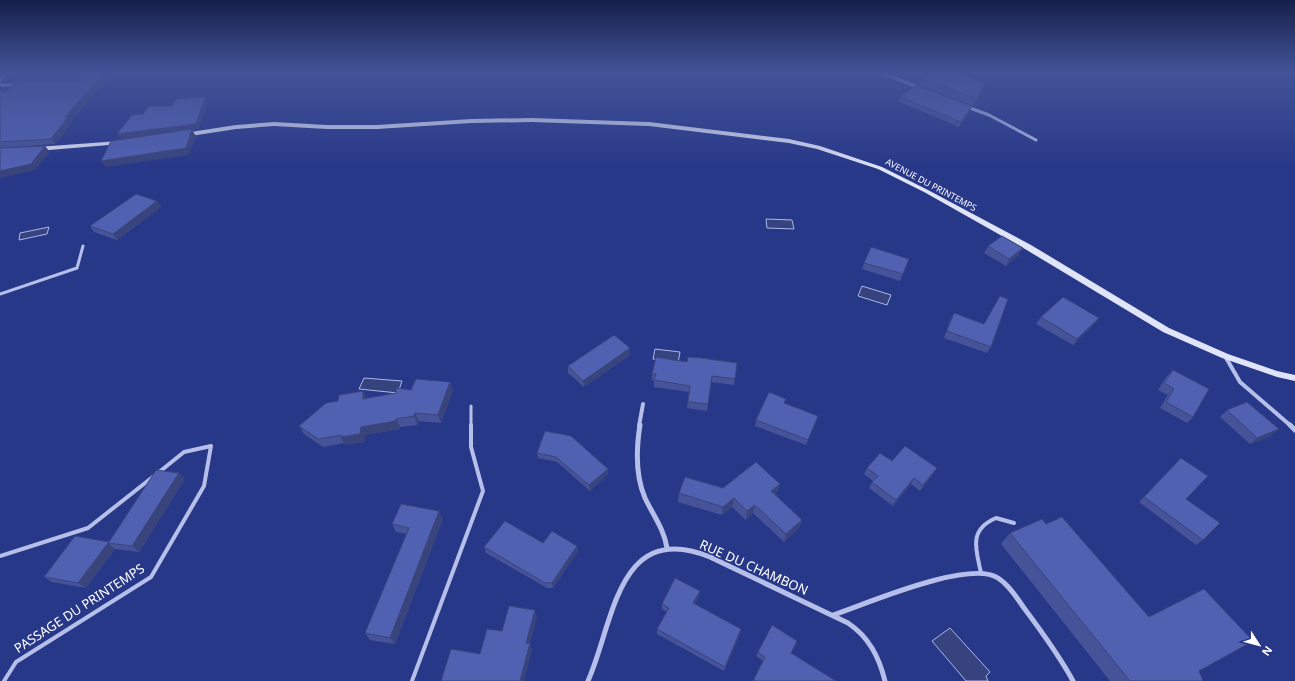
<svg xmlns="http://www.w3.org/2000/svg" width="1295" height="681" font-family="'Noto Sans',sans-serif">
  <rect width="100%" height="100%" fill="#283889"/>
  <g fill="#37437f" stroke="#aab7e9">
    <path d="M766,219L792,220L794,229L767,228Z"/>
    <path d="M49,227L47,234L19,240L20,233Z"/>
    <path d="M862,286L891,295L887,305L858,296Z"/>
    <path d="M655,349L680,352L678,363L653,359Z"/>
    <path d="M364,378L402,381L398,393L359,389Z"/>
    <path d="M950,628L990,672L986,676L988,681H966L932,641Z"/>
  </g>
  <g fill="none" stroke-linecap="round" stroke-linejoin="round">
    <g stroke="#b6bfe9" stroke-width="3">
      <path d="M0,294L77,268L83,246"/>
      <path d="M471,406V426"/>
    </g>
    <g stroke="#b6bfe9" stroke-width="4">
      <path d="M0,556L88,528L154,476"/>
      <path d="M981,573C976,549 968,530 996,518L1014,523"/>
      <path d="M4,681L16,662L151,577L204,486L211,446L184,452L158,473"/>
      <path d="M412,681L483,491L471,447V425"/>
    </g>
    <g stroke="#b6bfe9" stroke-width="3">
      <path d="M879,72L918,87"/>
      <path d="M0,80L7,72"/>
      <path d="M0,85H16"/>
      <path d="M967,107L989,115L1036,140"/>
    </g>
    <g stroke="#b6bfe9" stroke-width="4">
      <path d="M1225,356L1240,382L1291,426"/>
      <path d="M639,426L643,404"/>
    </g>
    <g stroke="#b6bfe9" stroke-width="5">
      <path d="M640,425C636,450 635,475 645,498C653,515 664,529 667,548"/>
      <path d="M1290,425L1295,430"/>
      <path d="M833,615C866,604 969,559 998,578C1009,585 1017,598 1024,608C1042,632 1059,655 1073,681"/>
      <path d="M588,681C614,623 617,519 710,557L848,623C869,637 879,657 885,681"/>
    </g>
    <g fill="#e0e4f8" fill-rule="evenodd">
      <path d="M532,118L649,122L789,139L820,146L882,167L928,190L1031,245L1169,328L1228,354L1277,371L1295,375V381L1277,377L1222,358L1163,332L1025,249L924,192L878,169L817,149L789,143L649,126L532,122L471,123L377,129H327L274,126L236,129L184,137L181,135L184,133L236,125L274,122L327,125H377L471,119Z"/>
      <path d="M119,141L121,142V144L37,151L34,149L37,147Z"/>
    </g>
  </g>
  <g fill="#465398">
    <path d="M24,72H113L71,120L72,122L55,144L0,148V92H6L25,82L21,76Z"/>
    <path d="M797,72H822L821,75L816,73L815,76L796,73Z"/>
    <path d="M922,78L984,90L973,106L920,85Z"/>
    <path d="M900,97L972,106L970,111L959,127L898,101Z"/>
    <path d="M157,201L161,207L117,240L94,232L90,226Z"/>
    <path d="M988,246L1019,255L1006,266L984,253Z"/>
    <path d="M909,259L900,281L862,269L864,263Z"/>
    <path d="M954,313L991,347L987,353L944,338L950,320Z"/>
    <path d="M1041,317L1099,318L1094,324L1073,345L1036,324Z"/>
    <path d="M630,348V355L584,387L568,373V366Z"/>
    <path d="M687,362L737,363L734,385L711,382L707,411L687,408L689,392L654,387V381L652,380V374Z"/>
    <path d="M1173,370L1193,417L1187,423L1160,408L1168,395L1158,390L1167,376Z"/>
    <path d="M450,382L453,390L441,423L419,421L417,425L400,427V429L365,435V442L345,445L344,443L323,447L304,434L299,426L367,398L396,393Z"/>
    <path d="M785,404L816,422L806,445L755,426L756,420Z"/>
    <path d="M1227,410L1271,436L1250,444L1220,417Z"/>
    <path d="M571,436L608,469V474L590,491L557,462L538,458L537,453Z"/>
    <path d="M1181,458L1186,499L1203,540L1196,545L1139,502Z"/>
    <path d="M892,461L933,474L920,491L911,484L893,506L869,488L872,482L873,481L864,474L867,468Z"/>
    <path d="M185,479L139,552L115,549L86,588L52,582L44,577L109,542Z"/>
    <path d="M780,484L777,492L775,494L802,520L799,528L784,542L753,513L746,520L732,507L722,515L678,502L679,493L723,488Z"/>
    <path d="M443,519L395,644L370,640L365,633L407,534L396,532L392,524Z"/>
    <path d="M1010,533L1149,617L1199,671L1203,681H1110L1001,544Z"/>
    <path d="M543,543L577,546L578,551L553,588H547L486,553L484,547Z"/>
    <path d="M700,591L699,596L695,604L740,634L724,671L657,634V629L667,612L662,609V604Z"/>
    <path d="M758,652L791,653L836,681H753L763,661L756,656Z"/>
  </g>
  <g fill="#39447c">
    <path d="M104,72H113L71,120L72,122L55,144L51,139L65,117Z"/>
    <path d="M986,83L984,90L973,106L976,99Z"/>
    <path d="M205,97L208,102L198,129L192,130L196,136L189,155L106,167L101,161L121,139L117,134Z"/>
    <path d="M972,106L970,111L959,127L961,122Z"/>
    <path d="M45,146L50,152L35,170L0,178V171Z"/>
    <path d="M157,201L161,207L117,240L113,234Z"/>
    <path d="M1023,248L1019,255L1006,266L1009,259Z"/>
    <path d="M1099,318L1094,324L1073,345L1077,339Z"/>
    <path d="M630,348V355L584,387L583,381Z"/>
    <path d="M450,382L453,390L441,423L438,415Z"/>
    <path d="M363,391L367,399H363Z"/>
    <path d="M415,413L419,421L417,425L414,416Z"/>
    <path d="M396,419L400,427V429L365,435V442L345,445L341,437L361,427Z"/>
    <path d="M1279,429L1271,436L1250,444L1257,438Z"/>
    <path d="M937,468L933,474L920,491L923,485Z"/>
    <path d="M608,469V474L590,491L589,485Z"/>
    <path d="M179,473L185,479L139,552L132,546Z"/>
    <path d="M914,478L911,484L893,506L896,500Z"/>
    <path d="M780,484L777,492L769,500L771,491Z"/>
    <path d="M734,498L732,507L722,515L723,507Z"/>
    <path d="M755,505L753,513L746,520L747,511Z"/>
    <path d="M439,511L443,519L395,644L390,638Z"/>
    <path d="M802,520L799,528L784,542L786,534Z"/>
    <path d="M108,543L115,549L86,588L78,583Z"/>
    <path d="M577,546L578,551L553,588L552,583Z"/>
    <path d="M700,591L699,596L693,608V603Z"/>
    <path d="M535,610L537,617L530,644L532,650L524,681H520L526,643Z"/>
    <path d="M741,629L740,634L724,671L725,667Z"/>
  </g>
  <g fill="#5161b1" stroke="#39447c">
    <path d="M24,72H104L65,117H68L51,139L0,142V92H6L15,82L79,81L81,78L78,75L21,76Z"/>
    <path d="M930,72H956L986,83L976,99L922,78Z"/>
    <path d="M916,85L972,106L961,122L900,97Z"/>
    <path d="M205,97L196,124L117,134L132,115L143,114L149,106H172L176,99Z"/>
    <path d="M192,129L186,148L101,161L111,141Z"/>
    <path d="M45,146L31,164L0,171V148Z"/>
    <path d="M136,194L157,201L113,234L90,226Z"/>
    <path d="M1002,236L1023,248L1009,259L988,246Z"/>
    <path d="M871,247L909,259L903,274L864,263Z"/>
    <path d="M1000,296L1008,299L991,347L947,331L954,313L984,324Z"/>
    <path d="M1063,297L1099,318L1077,339L1041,317Z"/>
    <path d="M614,335L630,348L583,381L568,366Z"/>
    <path d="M656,357L687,362L688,357L701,358L737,363L735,379L712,376L708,404L688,402L690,386L654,380L656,374H652Z"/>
    <path d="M1173,370L1209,389L1193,417L1166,402L1174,389L1164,383Z"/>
    <path d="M416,379L450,382L438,415L415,413L414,416L396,419V421L361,427L360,434L341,437V435L318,439L299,426L326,403L338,401L339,395L363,391V399L396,393V388L411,390Z"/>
    <path d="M769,392L786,399L784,403L818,416L808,440L756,420Z"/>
    <path d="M1247,402L1279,429L1257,438L1227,410Z"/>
    <path d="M545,431L571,436L608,469L589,485L556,457L537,453Z"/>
    <path d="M905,446L937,468L923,485L914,478L896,500L872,482L878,476L867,468L880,453L892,461Z"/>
    <path d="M1181,458L1208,476L1186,499L1220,523L1203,540L1144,497Z"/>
    <path d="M756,462L780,484L771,491L802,520L786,534L755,505L747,511L734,498L723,507L679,493L685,477L723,488Z"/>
    <path d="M156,470L179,473L132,546L108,543L78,583L44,577L75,536L109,542Z"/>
    <path d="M401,504L439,511L390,638L365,633L409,528L392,524Z"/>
    <path d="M1062,517L1149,617L1204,589L1253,641L1199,671L1203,681H1130L1010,533L1042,519L1046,524Z"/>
    <path d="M505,521L543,543L552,531L577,546L552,583H545L484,547Z"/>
    <path d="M675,578L700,591L693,603L741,629L725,667L657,629L669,608L662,604Z"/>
    <path d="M509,606L535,610L526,643H530L520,681H441L451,649L480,654L487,629L502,631Z"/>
    <path d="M772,625L797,641L791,653L836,681H756L754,679L765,657L758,652Z"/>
  </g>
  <linearGradient id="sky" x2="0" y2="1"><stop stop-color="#161f4b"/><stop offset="0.43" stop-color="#425397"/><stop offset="1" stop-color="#425397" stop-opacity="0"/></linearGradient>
  <rect width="1295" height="168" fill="url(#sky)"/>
  <g text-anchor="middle" stroke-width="3" stroke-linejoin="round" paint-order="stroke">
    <g font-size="9" fill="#fff" stroke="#283889">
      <text transform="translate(931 185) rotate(28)" y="3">AVENUE DU PRINTEMPS</text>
    </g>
    <g font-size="13" fill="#fff" stroke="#283889">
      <text transform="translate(754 567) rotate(24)" y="5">RUE DU CHAMBON</text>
      <text transform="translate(79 608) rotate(-33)" y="5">PASSAGE DU PRINTEMPS</text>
    </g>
  </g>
  <g transform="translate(1259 645) rotate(126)" stroke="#283889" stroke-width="3" paint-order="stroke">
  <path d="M0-3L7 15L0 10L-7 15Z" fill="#ffffff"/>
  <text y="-6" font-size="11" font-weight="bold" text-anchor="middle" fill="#ffffff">N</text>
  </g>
</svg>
